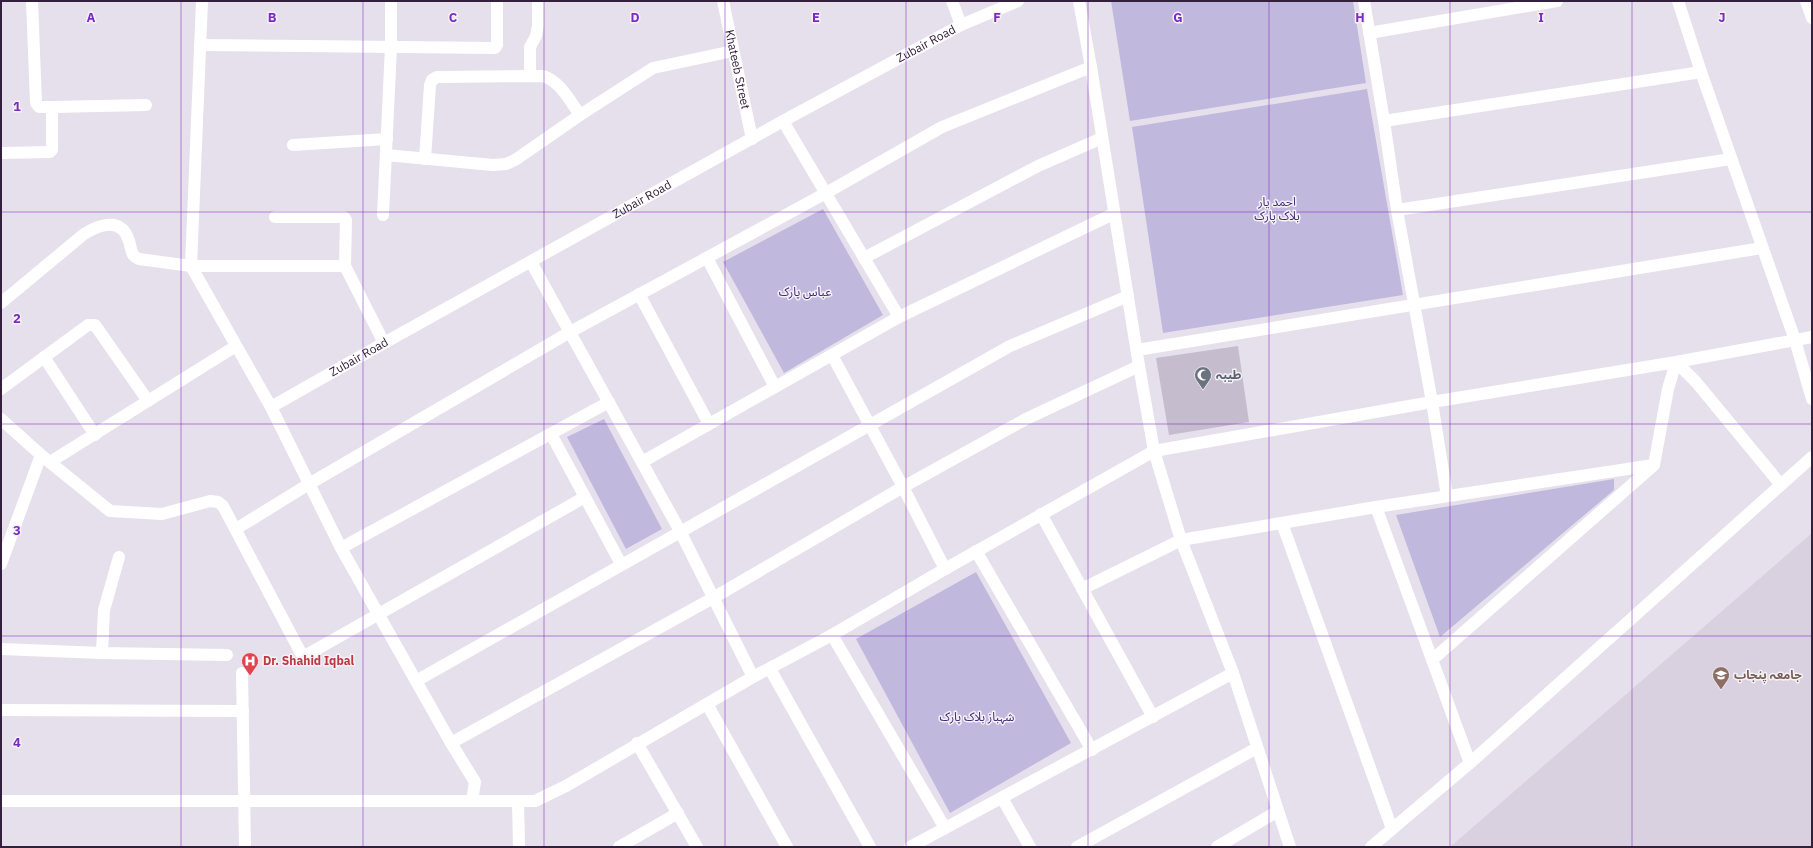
<svg xmlns="http://www.w3.org/2000/svg" width="1813" height="848" font-family="'IBM Plex Sans','Noto Sans Arabic',sans-serif">
  <rect width="100%" height="100%" fill="#e6e0ec"/>
  <path fill="#d9d1e0" d="M1812,533V847H1450Z"/>
  <g fill="#c1b8de">
    <path d="M1111,1H1353L1366,83L1130,121Z"/>
    <path d="M1367,89L1403,295L1163,333L1132,127Z"/>
    <path d="M823,209L883,315L784,373L723,262Z"/>
    <path d="M604,419L662,529L626,549L567,437Z"/>
    <path d="M1614,479V490L1440,637L1396,515Z"/>
    <path d="M976,572L1071,743L950,813L856,639Z"/>
  </g>
  <path fill="#c5bccd" d="M1238,346L1249,422L1169,435L1156,358Z"/>
  <g fill="none" stroke-linecap="round" stroke-linejoin="round">
    <g stroke="#fff" stroke-width="12">
      <path d="M32,1L36,103L39,107H52"/>
      <path d="M202,1L191,266L271,407L341,548L451,743L475,782L472,801"/>
      <path id="s1" d="M723,1L752,139"/>
      <path d="M952,1L961,25"/>
      <path d="M1079,1L1091,67L1139,366L1154,451L1181,540L1233,673L1290,847"/>
      <path d="M1364,1L1384,121L1397,210L1432,402L1447,496"/>
      <path d="M1678,1L1701,72L1795,340L1812,399"/>
      <path d="M1806,1L1812,18"/>
      <path d="M1369,33L1557,1"/>
      <path d="M200,45L495,48L497,45V1"/>
      <path d="M530,76V47L536,36L538,25V1"/>
      <path d="M783,121L899,317"/>
      <path d="M1384,121L1701,72"/>
      <path d="M293,145L387,139"/>
      <path d="M1,153L50,152L52,150V107L146,105"/>
      <path d="M386,155L493,165L506,164L515,160L580,115L653,68L733,51"/>
      <path d="M425,159L430,85L432,80L437,77L543,76C560,81 570,101 580,115"/>
      <path d="M1397,210L1731,159"/>
      <path d="M383,215L391,47V1"/>
      <path d="M275,217H344L346,220L345,266L384,343"/>
      <path d="M707,258L775,387"/>
      <path d="M864,258L1038,166L1102,138"/>
      <path d="M531,262L680,531L753,677"/>
      <path d="M639,294L709,424"/>
      <path d="M1,303L84,234C100,224 122,217 129,241C132,250 130,255 139,259L191,266H345"/>
      <path d="M1137,350L1762,248"/>
      <path d="M832,355L903,487L945,569"/>
      <path d="M44,357L95,435"/>
      <path d="M1,389L88,325H95L148,401"/>
      <path id="s2" d="M271,407L384,343L783,121L961,25L1018,1"/>
      <path d="M1,419L41,455L1,564"/>
      <path d="M551,434L621,564"/>
      <path d="M41,455L110,511L162,514L210,501L218,502L223,506L303,657L585,497"/>
      <path d="M50,462L236,346"/>
      <path d="M642,462L899,317L1113,214"/>
      <path d="M1376,507L1470,763"/>
      <path d="M1041,514L1153,717"/>
      <path d="M1282,523L1392,829"/>
      <path d="M236,529L309,484L570,332L826,193L942,127L1091,67"/>
      <path d="M341,548L609,402"/>
      <path d="M976,551L1092,750"/>
      <path d="M1082,589L1181,540L1376,507L1654,465"/>
      <path d="M832,635L945,828"/>
      <path d="M1,649L102,653L227,655"/>
      <path d="M102,653L104,610L119,557"/>
      <path d="M1432,660L1654,465L1668,389L1676,362L1696,382L1781,485"/>
      <path d="M770,669L870,847"/>
      <path d="M242,673L245,847"/>
      <path d="M416,681L1010,346L1128,296"/>
      <path d="M707,704L787,847"/>
      <path d="M1,710L243,711"/>
      <path d="M451,743L713,598L903,487L1026,419L1139,366"/>
      <path d="M637,743L697,847"/>
      <path d="M1002,798L1030,847"/>
      <path d="M1,801H535L566,786L753,677L832,635L945,569L1154,451L1432,402L1676,362L1812,337"/>
      <path d="M518,802L519,847"/>
      <path d="M619,847L678,813"/>
      <path d="M910,847L1233,673"/>
      <path d="M1077,847L1257,748"/>
      <path d="M1217,847L1278,811"/>
      <path d="M1371,847L1470,763L1812,457"/>
    </g>
  </g>
  <path fill="none" stroke="#7b2cbf" stroke-width="1" stroke-opacity="0.55" d="M181,1V847M363,1V847M544,1V847M725,1V847M906,1V847M1088,1V847M1269,1V847M1450,1V847M1632,1V847M1,212H1812M1,424H1812M1,636H1812"/>
  <defs>
    <g id="mosque-pin" transform="scale(0.9)"><path d="M0 17L-7.5 6A9.5 9.5 0 1 1 7.5 6Z" fill="#6b7280" stroke="#f4f1f8"/><path d="M3.5-4.9A6 6 0 1 0 3.5 4.9A5 5 0 1 1 3.5-4.9Z" fill="#fff"/></g>
    <g id="hospital-pin" transform="scale(0.9)"><path d="M0 17L-7.5 6A9.5 9.5 0 1 1 7.5 6Z" fill="#e0444e" stroke="#f4f1f8"/><path d="M-5-5h3v3.5h4V-5h3V5h-3V1.5h-4V5h-3Z" fill="#fff"/></g>
    <g id="university-pin" transform="scale(0.9)"><path d="M0 17L-7.5 6A9.5 9.5 0 1 1 7.5 6Z" fill="#8d6e63" stroke="#f4f1f8"/><path d="M0-5L7-2L0 1L-7-2ZM-4 1L0 2.5L4 1V4Q0 6-4 4Z" fill="#fff"/></g>
  </defs>
  <g fill-rule="evenodd">
    <use href="#mosque-pin" x="1203" y="375"/>
    <use href="#hospital-pin" x="250" y="661"/>
    <use href="#university-pin" x="1721" y="675"/>
  </g>
  <g text-anchor="middle" stroke-width="3" stroke-linejoin="round" paint-order="stroke">
    <g font-size="12" fill="#34203d" stroke="#f4f1f8">
      <text dy="4" stroke="none"><textPath href="#s2" startOffset="749">Zubair Road</textPath></text>
      <text dy="4" stroke="none"><textPath href="#s1" startOffset="70">Khateeb Street</textPath></text>
      <text dy="4" stroke="none"><textPath href="#s2" startOffset="425">Zubair Road</textPath></text>
      <text dy="4" stroke="none"><textPath href="#s2" startOffset="101">Zubair Road</textPath></text>
    </g>
    <g font-size="12" fill="#432975" stroke="#f4f1f8">
      <text x="1277" y="206">احمد یار<tspan x="1277" dy="14">بلاک پارک</tspan></text>
      <text x="805" y="296">عباس پارک</text>
      <text x="977" y="721">شہباز بلاک پارک</text>
    </g>
    <g font-size="12" font-weight="bold" fill="#5b616d" stroke="#f4f1f8" text-anchor="start">
      <text x="1216" y="379">طیبہ</text>
    </g>
    <g font-size="12" font-weight="bold" fill="#be3a42" stroke="#f4f1f8" text-anchor="start">
      <text x="263" y="665">Dr. Shahid Iqbal</text>
    </g>
    <g font-size="12" font-weight="bold" fill="#785e54" stroke="#f4f1f8" text-anchor="start">
      <text x="1734" y="679">جامعہ پنجاب</text>
    </g>
  </g>
  <g font-size="13" text-anchor="middle" font-weight="bold" fill="#7b2cbf" stroke="#f4f1f8" stroke-width="3" stroke-linejoin="round" paint-order="stroke">
    <text x="91" y="22">A</text>
    <text x="272" y="22">B</text>
    <text x="453" y="22">C</text>
    <text x="635" y="22">D</text>
    <text x="816" y="22">E</text>
    <text x="997" y="22">F</text>
    <text x="1178" y="22">G</text>
    <text x="1360" y="22">H</text>
    <text x="1541" y="22">I</text>
    <text x="1722" y="22">J</text>
    <text x="17" y="111">1</text>
    <text x="17" y="323">2</text>
    <text x="17" y="535">3</text>
    <text x="17" y="747">4</text>
  </g>
  <rect width="1813" height="848" fill="none" stroke="#34203d" stroke-width="4"/>
</svg>
